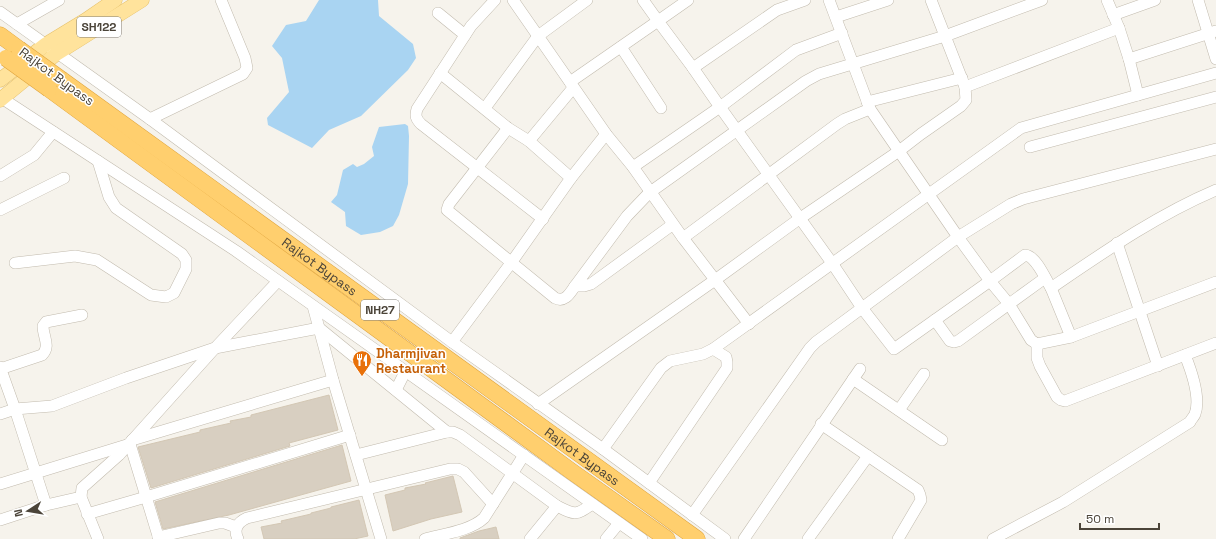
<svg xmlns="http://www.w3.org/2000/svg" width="1216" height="539" font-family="'Space Grotesk',sans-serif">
  <rect width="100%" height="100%" fill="#f6f3ec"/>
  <g fill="#a9d4f2">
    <path d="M319,0H378L379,16L413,44L416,58L408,70L361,116L329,130L312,148L268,125L267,118L289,92L282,58L272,46L286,25L306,21Z"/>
    <path d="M405,124L408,126L409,136L408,184L399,215L393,226L380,232L361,235L346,226L345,212L331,202L337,195L343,170L353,164L357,167L364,164L374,156L372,147L379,127Z"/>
  </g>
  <g fill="#d8cfc1" stroke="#d3c7b4">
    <path d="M329,395L338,430L289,443L290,446L151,488L138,447L200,432V430L231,423L230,421L251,417V415Z"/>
    <path d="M342,445L351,481L229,515L163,529L155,502Z"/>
    <path d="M453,476L462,512L431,519L393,531L385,495L405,490V488L426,484L425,483Z"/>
    <path d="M359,500L368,536L354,539H264L261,527L282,523L281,521L311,514V513L331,508V507Z"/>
    <path d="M496,527L499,539H460V538L479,531Z"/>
  </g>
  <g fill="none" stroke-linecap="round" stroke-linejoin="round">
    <g stroke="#c2bbae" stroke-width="12">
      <g id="minor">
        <path d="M495,0L471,26L417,109C415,116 416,119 421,124L543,219"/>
        <path d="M513,0L606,134L633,167L683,238L749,324"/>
        <path d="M688,0L658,21L693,68L720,107L832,263L862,308L894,349L990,281L958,237L870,109L829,0"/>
        <path d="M1107,0L1119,28L1129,59L1138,95"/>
        <path d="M1198,0L1216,59"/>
        <path d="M0,12L150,119L452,342L603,449L725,539"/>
        <path d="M438,13L465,35"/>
        <path d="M1113,15L1155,0"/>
        <path d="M836,17L888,0"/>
        <path d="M17,24L59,0"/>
        <path d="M621,47L661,108"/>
        <path d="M1129,59L1216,31"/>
        <path d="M693,68L777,10L805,0"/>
        <path d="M440,73L508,128L529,141"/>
        <path d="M570,82L658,21L643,0"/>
        <path d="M965,87L1119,28"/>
        <path d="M0,97L236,251L642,539"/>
        <path d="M867,102L962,78"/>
        <path d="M485,108L538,36L587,0"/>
        <path d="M150,119L243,74L247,68L245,58L221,0"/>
        <path d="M508,128L449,204L447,210L555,298C565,303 570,293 575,286"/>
        <path d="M1030,147L1216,97"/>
        <path d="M633,167L720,107L796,50L842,33"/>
        <path d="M0,176L34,155L53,132"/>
        <path d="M571,178L529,141L573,88"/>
        <path d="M1216,190C1157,215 1104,252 1051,288C1045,278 1036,256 1025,255L990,281L1009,304L1031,340L1037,344L1071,337L1216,282"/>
        <path d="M0,210L64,178"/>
        <path d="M672,225L591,284L584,286H575L627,216L649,193L806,81L819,74L945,36L1042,0"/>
        <path d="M683,238L837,124L845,119L870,109"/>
        <path d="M1117,243L1158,366"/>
        <path d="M15,263L75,256L97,260L151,295L166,297L174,293L186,269V260L182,254L116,208L109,197L98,161"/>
        <path d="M1051,288L1071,337"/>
        <path d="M313,306L333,380L381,539"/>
        <path d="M935,320L950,341L954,342L958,341L1045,278"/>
        <path d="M452,342L511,263L571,178L606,134"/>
        <path d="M1037,344V358L1040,366L1057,397L1061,400L1065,401L1216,343"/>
        <path d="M0,367L15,409L46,505"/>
        <path d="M0,369L42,355C51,346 43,337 43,326L46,322L82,315"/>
        <path d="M853,379L942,440"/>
        <path d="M396,390L405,372"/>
        <path d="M538,404L715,280L799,219L899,151L921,134L961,106L966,100L965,87L931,0"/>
        <path d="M899,410L924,374"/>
        <path d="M0,414L15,409L52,406L126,378L215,348L319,328L447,432"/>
        <path d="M821,424L918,490L920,495L921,500L898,539"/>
        <path d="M132,440L333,380"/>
        <path d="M603,449L661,368L670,361L703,354L713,349L1021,128L1216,73"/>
        <path d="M356,455L447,432H453L460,435L557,506C575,515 576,516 592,504"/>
        <path d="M649,483L727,368V362L726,357L713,349"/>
        <path d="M0,484L130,444L159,539"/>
        <path d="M87,514L146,497L350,435"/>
        <path d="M692,515L810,348L816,342L958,237L1011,204L1023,199L1216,149"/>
        <path d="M0,520L46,505L81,497"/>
        <path d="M158,537L219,523H225L236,527"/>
        <path d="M98,539L81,497L82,488L119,455L215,348L278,281"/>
        <path d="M238,539C233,529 238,522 247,518L450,469H458L464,472L493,504"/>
        <path d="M425,539C443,534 470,531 484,518L524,455"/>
        <path d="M530,539L557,506"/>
        <path d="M606,539L619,523"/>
        <path d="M744,539L860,369"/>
        <path d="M808,539L868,456"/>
        <path d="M993,539L1063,502L1190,422C1191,419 1194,417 1195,414C1201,398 1191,370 1185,355"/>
      </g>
    </g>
    <g stroke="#e6c16a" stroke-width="15">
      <g id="major">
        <path d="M0,80L45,45L86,20L115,0"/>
        <path d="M0,100L56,54L142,0"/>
      </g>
    </g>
    <g stroke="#e0a43c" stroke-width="17">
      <g id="highway">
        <path d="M0,35L19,49"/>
        <path id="s1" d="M62,80L697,539"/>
        <path d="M49,89L571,471L667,539"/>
      </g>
    </g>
    <use href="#minor" stroke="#fff" stroke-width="11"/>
    <use href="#major" stroke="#ffe39c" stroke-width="14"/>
    <use href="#highway" stroke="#ffcf6e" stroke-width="16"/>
    <g stroke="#e0a43c" stroke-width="17" stroke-linecap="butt">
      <g id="highway-bridge">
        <path d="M19,49L62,80"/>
        <path d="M6,58L49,89"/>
      </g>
    </g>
    <use href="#highway-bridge" stroke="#ffcf6e" stroke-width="16"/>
  </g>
  <defs>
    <g id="restaurant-pin" transform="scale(1)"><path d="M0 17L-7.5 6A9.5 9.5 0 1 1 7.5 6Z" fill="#e8710a" stroke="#fff"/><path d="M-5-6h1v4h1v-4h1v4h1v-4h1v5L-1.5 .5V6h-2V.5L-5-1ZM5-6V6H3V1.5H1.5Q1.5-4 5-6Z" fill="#fff"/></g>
  </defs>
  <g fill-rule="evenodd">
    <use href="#restaurant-pin" x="362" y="360"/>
  </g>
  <g text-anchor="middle" stroke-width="3" stroke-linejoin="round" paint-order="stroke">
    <g fill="#fff" stroke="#817c74" stroke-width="1">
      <rect x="77" y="17" width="44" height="20" rx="3"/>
      <rect x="361" y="300" width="38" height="20" rx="3"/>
    </g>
    <g font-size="12" font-weight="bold" fill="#4b4439">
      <text x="99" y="31">SH122</text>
      <text x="380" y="314">NH27</text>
    </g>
    <g font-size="13" fill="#4b4439" stroke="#fff">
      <text transform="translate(57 76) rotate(36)" y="5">Rajkot Bypass</text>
      <text dy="5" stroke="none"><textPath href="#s1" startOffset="318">Rajkot Bypass</textPath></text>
      <text dy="5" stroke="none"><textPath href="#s1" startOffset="642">Rajkot Bypass</textPath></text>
    </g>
    <g font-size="13" font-weight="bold" fill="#c56008" stroke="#fff" text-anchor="start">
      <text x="376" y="358">Dharmjivan<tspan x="376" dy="15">Restaurant</tspan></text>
    </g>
  </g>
  <g transform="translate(28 511) rotate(258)" stroke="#ffffff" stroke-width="3" paint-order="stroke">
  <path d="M0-3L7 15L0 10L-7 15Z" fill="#4b4439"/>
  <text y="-6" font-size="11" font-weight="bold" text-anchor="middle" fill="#4b4439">N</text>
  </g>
  <path d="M1080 523v6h79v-6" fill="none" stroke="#4b4439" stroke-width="2"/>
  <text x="1086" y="523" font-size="12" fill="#4b4439" stroke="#ffffff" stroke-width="3" paint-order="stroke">50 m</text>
</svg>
